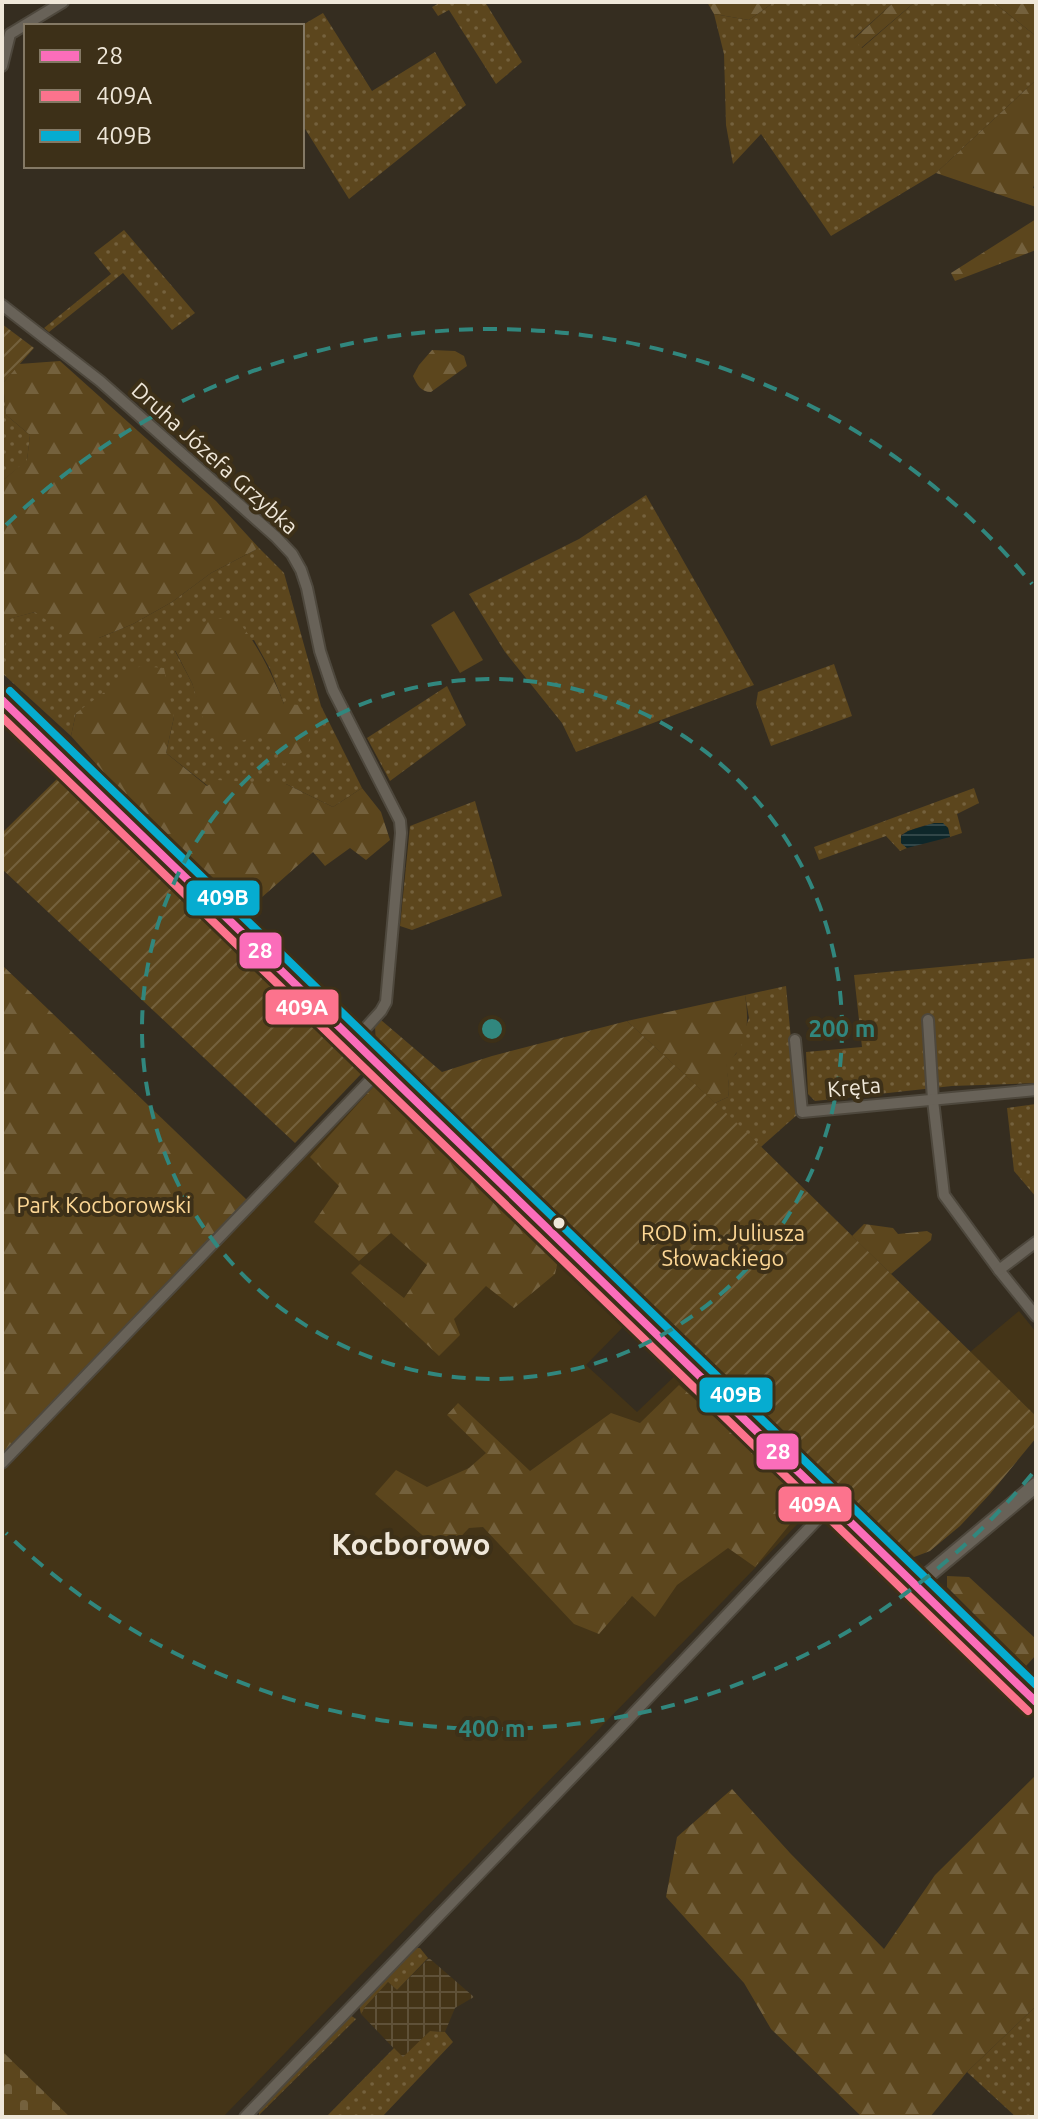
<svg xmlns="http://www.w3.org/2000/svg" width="1038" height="2119" font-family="Ubuntu,sans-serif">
  <defs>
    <pattern id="industrial-grid" width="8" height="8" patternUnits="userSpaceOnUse" patternTransform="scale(2)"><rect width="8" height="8" fill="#443417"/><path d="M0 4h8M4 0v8" fill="none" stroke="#5f5138"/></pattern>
    <pattern id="grass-dots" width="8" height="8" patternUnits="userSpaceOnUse" patternTransform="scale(2)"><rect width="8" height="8" fill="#5c461d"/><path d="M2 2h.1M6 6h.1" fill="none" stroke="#74613d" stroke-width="1.8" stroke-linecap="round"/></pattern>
    <pattern id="forest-firs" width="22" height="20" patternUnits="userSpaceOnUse" patternTransform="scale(2)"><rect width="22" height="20" fill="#5c461d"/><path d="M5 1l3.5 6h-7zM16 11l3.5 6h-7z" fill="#74613d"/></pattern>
    <pattern id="cemetery-stones" width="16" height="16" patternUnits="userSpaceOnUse" patternTransform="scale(2)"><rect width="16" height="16" fill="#5c461d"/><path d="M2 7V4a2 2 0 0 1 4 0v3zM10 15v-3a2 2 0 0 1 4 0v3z" fill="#74613d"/></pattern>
    <pattern id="garden-furrows" width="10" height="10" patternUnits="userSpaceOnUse" patternTransform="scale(2)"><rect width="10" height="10" fill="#5c461d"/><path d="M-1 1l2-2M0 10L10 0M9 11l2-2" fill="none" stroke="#74613d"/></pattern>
    <pattern id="water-rules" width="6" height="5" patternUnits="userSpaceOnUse" patternTransform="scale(2)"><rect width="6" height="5" fill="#0e272a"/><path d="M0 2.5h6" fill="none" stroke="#314648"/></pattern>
  </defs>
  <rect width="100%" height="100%" fill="#352d20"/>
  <g fill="#443417">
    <path d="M379,1079L629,1321L586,1365L637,1412L680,1371L817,1504L223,2117H70L2,2051V1470Z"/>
    <path d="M1019,1311L1036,1332V1416L970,1352Z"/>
  </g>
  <path fill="url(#industrial-grid)" d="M429,1958L474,1997L455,2008L445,2032L430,2031L403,2058L361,2014L365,2007L388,1982L397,1990Z"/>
  <g fill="url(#grass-dots)" fill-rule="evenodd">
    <path d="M441,2H485L522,62L496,84L449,10L438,16L432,7Z"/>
    <path d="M774,2H894L854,38L862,48L915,2H993L1036,36V80L936,173L831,236L761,134L733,164L726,125L724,54L714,14L749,20Z"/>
    <path d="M323,13L372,91L435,52L466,105L349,199L302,124V26H301Z"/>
    <path d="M124,230L195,313L172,330L123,273L49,332L44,328L111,274L94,253Z"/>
    <path d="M3,383L6,415L30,435L27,461L2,481Z"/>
    <path d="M646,495L754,685L576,752L562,723L505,652L469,594L579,539Z"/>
    <path d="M259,548L284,573L321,706L362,788L333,807L286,784L208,786L166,753L174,717L76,713L71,736L2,673V649L4,648L8,619L35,612L99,638L133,624L172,602L211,573ZM254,640L270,669L284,704L271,742L199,703L192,683L175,651Z"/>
    <path d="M834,664L852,716L771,746L756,704L758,692Z"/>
    <path d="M447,686L466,725L390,781L367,738Z"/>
    <path d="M974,788L979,803L957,814L962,833L950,837L948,828L943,824C929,823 914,828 901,835V843L907,848L900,851L886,836L819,860L814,847Z"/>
    <path d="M475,801L502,896L412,930L400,926L410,826Z"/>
    <path d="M1036,958V1083L952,1086L815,1101L808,1094L806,1052L862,1047L854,975Z"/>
    <path d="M786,986L798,1114L761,1147L715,1103L728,1097C731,1085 726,1074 726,1062L736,1054L749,1018L745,995Z"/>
    <path d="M1036,1104V1197L1014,1171L1007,1108Z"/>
    <path d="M417,1948H420L428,1958L397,1990L388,1982L365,2007L361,2014L359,2005Z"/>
    <path d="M1036,2006V2117H1016L967,2072Z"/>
    <path d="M350,2015L356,2019L259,2115V2110Z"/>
    <path d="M430,2031L445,2032L453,2042L382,2117H326L394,2048L403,2057Z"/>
  </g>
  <g fill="url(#forest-firs)">
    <path d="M707,2H774L749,20L714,14Z"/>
    <path d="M894,2H915L861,48L854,39Z"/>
    <path d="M993,2H1036V36Z"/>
    <path d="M1036,80V180L1033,188L1036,189V207L936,173Z"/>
    <path d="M1036,219V250L955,281L951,273Z"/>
    <path d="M432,350L455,351L464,356L467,366L431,392C421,392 417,385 413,376L419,365Z"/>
    <path d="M60,361L216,501L259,548L211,573L172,602L133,624L99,638H72L35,612L9,619L4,649H2V481L27,460L30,435L6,415L3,383L19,364Z"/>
    <path d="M216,618L239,622C259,647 272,674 284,704L301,705L312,726L307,749L284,764L271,743L259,736L230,744L208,735L192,683L175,650L184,630Z"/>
    <path d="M140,666L164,668L174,717L166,753L207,786L217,780L286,784L333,807L362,788L381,812L390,840L366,860L350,848L325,866L313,852L243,914L230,903L142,815L71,736L76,713Z"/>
    <path d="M2,965L247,1200L2,1456Z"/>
    <path d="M745,995C749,1020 749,1046 727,1062C726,1074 731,1085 728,1097L715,1103L627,1021Z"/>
    <path d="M375,1085L558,1261L555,1274L514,1308L486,1286L454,1319L460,1335L439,1356L351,1273L360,1264L404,1298L427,1265L391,1233L359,1261L314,1222L339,1186L310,1157Z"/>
    <path d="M864,1224L893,1228L898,1234L927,1231L932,1234L931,1240L891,1274L852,1236Z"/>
    <path d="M679,1385L808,1502L755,1567L728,1548L677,1585L655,1617L632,1596L599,1634L574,1624L483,1527L469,1528L444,1554L375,1494L396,1470L427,1487L469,1468L486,1453L447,1415L458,1403L530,1471L611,1413L640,1423Z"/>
    <path d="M947,1576L969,1577L1036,1639V1655L1026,1666L947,1587Z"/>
    <path d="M1036,1775V2006L967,2072L930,2117H862L771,2029L744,1983L666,1897L677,1837L732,1789L790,1853L884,1949L935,1875Z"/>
  </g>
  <path fill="url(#cemetery-stones)" d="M2,2051L70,2117H2Z"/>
  <g fill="url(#garden-furrows)">
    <path d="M2,324L34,348L2,384Z"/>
    <path d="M58,778L363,1072L295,1143L2,869V833Z"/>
    <path d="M381,1020L442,1072L492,1056L627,1021L737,1123L1036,1416V1438L990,1494L960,1526L930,1551L909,1559C729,1391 559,1211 376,1047L375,1026Z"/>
  </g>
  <path fill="#5c461d" d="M454,611L483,660L460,673L431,625Z"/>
  <path fill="url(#water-rules)" d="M934,823H943L948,828L950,837L907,848L901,843V836L908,831Z"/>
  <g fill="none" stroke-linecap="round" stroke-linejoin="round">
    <g stroke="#4e483d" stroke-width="14">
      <g id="minor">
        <path d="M2,66L10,34L63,2"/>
        <path d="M2,305L100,381L276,537L292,554L301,570L307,588L320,651L333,690L400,821L401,833L386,1002L381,1011L353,1042"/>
        <path d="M928,1020L933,1100L944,1195L999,1270L1036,1316"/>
        <path d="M795,1040L802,1112L1036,1090"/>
        <path d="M999,1270L1036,1242"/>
        <path d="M2,1463L381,1069"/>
        <path d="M245,2117L613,1735L831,1505"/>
      </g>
    </g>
    <g stroke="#4e483d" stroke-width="18">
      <path id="tertiary" d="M915,1586L1036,1485"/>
    </g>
    <g stroke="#4e483d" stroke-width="18">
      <path id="secondary" d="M2,700L1036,1702"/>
    </g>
    <use href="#minor" stroke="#686258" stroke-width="10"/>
    <use href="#tertiary" stroke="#686258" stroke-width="14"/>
    <use href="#secondary" stroke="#686258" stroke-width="14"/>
    <g stroke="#3d3018" stroke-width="14">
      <path id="bus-1" d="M2,700L1036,1702"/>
    </g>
    <g stroke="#3d3018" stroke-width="14">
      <path id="bus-2" d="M2,717L1028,1711"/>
    </g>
    <g stroke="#3d3018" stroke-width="14">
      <path id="bus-3" d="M10,691L1036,1685"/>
    </g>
    <use href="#bus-1" stroke="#fb6dba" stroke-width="8"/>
    <use href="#bus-2" stroke="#fc738d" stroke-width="8"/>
    <use href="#bus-3" stroke="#06acd0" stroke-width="8"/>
  </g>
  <g fill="none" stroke="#31877e" stroke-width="4" stroke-dasharray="14 10">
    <circle cx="492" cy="1029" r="350"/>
    <path d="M1032 1474A700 700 0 0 1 6 1533M6 525A700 700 0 0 1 1032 584"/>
  </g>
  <circle fill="#efe7d9" stroke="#3d3018" stroke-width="3" cx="559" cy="1223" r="7"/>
  <g text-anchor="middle" stroke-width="8" stroke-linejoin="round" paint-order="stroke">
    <g font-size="22" fill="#efe7d9" stroke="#3d3018">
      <text transform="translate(215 458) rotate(42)" y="8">Druha Józefa Grzybka</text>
      <text transform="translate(854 1087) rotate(-5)" y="8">Kręta</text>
    </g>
    <g font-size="22" fill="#fdd795" stroke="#3d3018">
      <text x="104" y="1213">Park Kocborowski</text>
      <text x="723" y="1241">ROD im. Juliusza<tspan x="723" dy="25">Słowackiego</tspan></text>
    </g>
    <g font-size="30" font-weight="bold" fill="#efe7d9" stroke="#3d3018">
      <text x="411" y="1555">Kocborowo</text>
    </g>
  </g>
  <circle cx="492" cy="1029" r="12" fill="#31877e" stroke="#3d3018" stroke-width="4"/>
  <g font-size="24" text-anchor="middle" font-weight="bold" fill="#31877e" stroke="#3d3018" stroke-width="8" stroke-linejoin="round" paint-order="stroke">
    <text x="842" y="1037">200 m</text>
    <text x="492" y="1737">400 m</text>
  </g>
  <g stroke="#3d3018" stroke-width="3">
    <rect x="185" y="879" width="76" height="38" rx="8" fill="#06acd0"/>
    <rect x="238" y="931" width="45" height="39" rx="8" fill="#fb6dba"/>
    <rect x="264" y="988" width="76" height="38" rx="8" fill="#fc738d"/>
    <rect x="698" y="1376" width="76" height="38" rx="8" fill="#06acd0"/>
    <rect x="755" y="1432" width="45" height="39" rx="8" fill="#fb6dba"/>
    <rect x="777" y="1485" width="76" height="38" rx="8" fill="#fc738d"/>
  </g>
  <g font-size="22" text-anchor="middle" font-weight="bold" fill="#fff">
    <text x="223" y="905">409B</text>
    <text x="260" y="958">28</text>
    <text x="302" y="1015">409A</text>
    <text x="736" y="1402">409B</text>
    <text x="778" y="1459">28</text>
    <text x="815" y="1512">409A</text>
  </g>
  <rect width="1038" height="2119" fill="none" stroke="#efe7d9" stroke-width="8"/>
  <rect x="24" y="24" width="280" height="144" fill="#3d3018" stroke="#847965" stroke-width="2"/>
  <rect x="40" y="50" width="40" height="12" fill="#fb6dba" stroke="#847965" stroke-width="2"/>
  <text x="96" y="64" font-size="24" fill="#efe7d9">28</text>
  <rect x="40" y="90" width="40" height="12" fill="#fc738d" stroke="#847965" stroke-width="2"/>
  <text x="96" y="104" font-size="24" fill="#efe7d9">409A</text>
  <rect x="40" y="130" width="40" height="12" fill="#06acd0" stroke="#847965" stroke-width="2"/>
  <text x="96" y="144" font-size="24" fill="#efe7d9">409B</text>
</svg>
